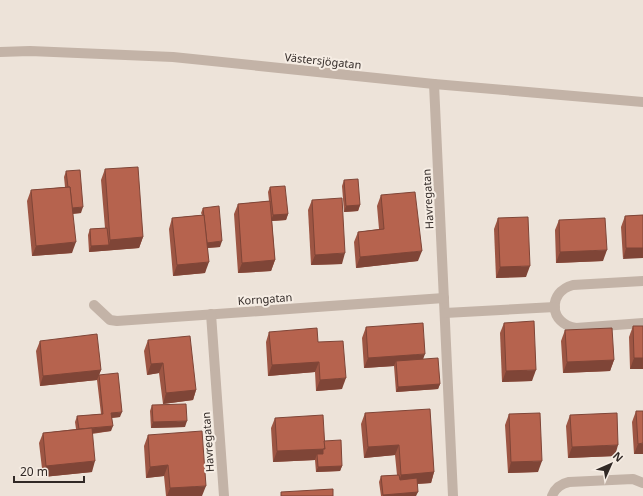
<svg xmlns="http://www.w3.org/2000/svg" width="643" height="496" font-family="'Noto Sans',sans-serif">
  <rect width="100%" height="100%" fill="#ede3d9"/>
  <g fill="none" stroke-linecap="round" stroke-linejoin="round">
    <g stroke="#c3b3a7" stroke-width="10">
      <path d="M0,52L30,51L173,57L434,84L643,102"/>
      <path d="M434,84L453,496"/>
      <path d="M643,281L573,285C547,292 549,324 576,328L643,323"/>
      <path d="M94,305L110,320L117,321L444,298"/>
      <path d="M445,313L555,307"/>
      <path d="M211,314L224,496"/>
      <path d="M552,496C555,488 560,484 569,482L633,479L643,483"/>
    </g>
  </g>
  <g fill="#9d5543">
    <path d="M105,169L143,237L139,248L89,252L88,235L90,229L105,228L101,180Z"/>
    <path d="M66,171L81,213L73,214L72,253L32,256L27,201L31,190L65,187L64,177Z"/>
    <path d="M344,180L360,205L358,211L344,212L342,186Z"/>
    <path d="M270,187L288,214L286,220L272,221L275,260L271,271L238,273L234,214L238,204L269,201L268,192Z"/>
    <path d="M381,195L418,261L356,268L354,242L358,232L379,229L377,206Z"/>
    <path d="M312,200L342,264L311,265L308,210Z"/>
    <path d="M203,208L220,247L208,248L205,273L173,276L169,229L172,218L202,215L201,213Z"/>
    <path d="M643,215L623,259L621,227L625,216Z"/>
    <path d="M498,218L526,277L496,278L494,229Z"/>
    <path d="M559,220L603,261L556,263L555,230Z"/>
    <path d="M504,323L532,381L502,382L500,333Z"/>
    <path d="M633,326H643V369H630L629,337Z"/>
    <path d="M366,327L423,359L440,384L438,389L396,392L394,366L364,368L362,338Z"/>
    <path d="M565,330L614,360L610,371L563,373L561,341Z"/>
    <path d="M269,332L318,342L342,389L316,391L315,372L268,376L266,342Z"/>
    <path d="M148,340L196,390L193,400L163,404L159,373L147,375L144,351Z"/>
    <path d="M40,341L101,370L99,375L120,417L112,418L111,431L92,434V472L43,477L39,443L43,433L76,429L75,422L77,416L101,414L97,380L99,375L97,380L40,386L36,351Z"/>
    <path d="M152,405L185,427L151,428L150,411Z"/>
    <path d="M636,411L643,454H634L632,422Z"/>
    <path d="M365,413L434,472L431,483L417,484L416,496H381L379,482L381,476L397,475L395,455L364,458L361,424Z"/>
    <path d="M509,414L538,472L508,473L505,425Z"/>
    <path d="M570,415L615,456L568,458L566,426Z"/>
    <path d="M275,418L324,441L342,466L340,471L316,472L315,460L273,462L271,428Z"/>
    <path d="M148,435L202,496H166L164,476L146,478L144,446Z"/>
  </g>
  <g fill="#7f4537">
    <path d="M360,205L358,211L344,212L346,206Z"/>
    <path d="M83,207L81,213L68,214L70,208Z"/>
    <path d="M288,214L286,220L271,221L273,215Z"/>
    <path d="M143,237L139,248L89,252L91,246L109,245L110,240Z"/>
    <path d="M222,241L220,247L205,248L207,243Z"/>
    <path d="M76,242L72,253L32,256L36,246Z"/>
    <path d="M626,248H643V258L623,259Z"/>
    <path d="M607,250L603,261L556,263L560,252Z"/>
    <path d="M422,251L418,261L356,268L360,257Z"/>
    <path d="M345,253L342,264L311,265L315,255Z"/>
    <path d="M275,260L271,271L238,273L242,263Z"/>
    <path d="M209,262L205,273L173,276L177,265Z"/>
    <path d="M530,266L526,277L496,278L500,267Z"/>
    <path d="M425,354L421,365L396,361L394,366L364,368L368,358Z"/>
    <path d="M634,358H643V369H630Z"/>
    <path d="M614,360L610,371L563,373L567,362Z"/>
    <path d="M319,362L315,372L268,376L272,365Z"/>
    <path d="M163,363L159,373L147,375L151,364Z"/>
    <path d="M101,370L97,380L40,386L43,376Z"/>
    <path d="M536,370L532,381L502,382L506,371Z"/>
    <path d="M346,378L342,389L316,391L320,380Z"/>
    <path d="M440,384L438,389L396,392L398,387Z"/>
    <path d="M196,390L193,400L163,404L166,393Z"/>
    <path d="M122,412L120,417L109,418L111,413Z"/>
    <path d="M187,421L185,427L151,428L153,422Z"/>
    <path d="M113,426L111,431L77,435L79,430Z"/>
    <path d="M643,443V454H634L638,444Z"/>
    <path d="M399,445L395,455L364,458L368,447Z"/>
    <path d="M618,445L615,456L568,458L572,447Z"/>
    <path d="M325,449L321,459L317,454L315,460L273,462L277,451Z"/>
    <path d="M95,461L92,472L43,477L46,466Z"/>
    <path d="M542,461L538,472L508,473L511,462Z"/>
    <path d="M168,465L164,476L146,478L150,467Z"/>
    <path d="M342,466L340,471L316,472L318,467Z"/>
    <path d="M434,472L431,483L398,485L401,475Z"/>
    <path d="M206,486L202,496H167L170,488Z"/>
    <path d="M418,492L416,496H383V495Z"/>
  </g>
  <g fill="#b6634e" stroke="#7f4537">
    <path d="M138,167L143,237L110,240L105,169Z"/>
    <path d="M80,170L83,207L72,208L70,187H68L66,171Z"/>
    <path d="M358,179L360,205L346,206L344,180Z"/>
    <path d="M285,186L288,214L273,215L270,187Z"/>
    <path d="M70,187L76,242L36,246L31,190Z"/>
    <path d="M415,192L422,251L360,257L358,232L384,229L381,195Z"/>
    <path d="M342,198L345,253L315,255L312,200Z"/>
    <path d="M270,201L275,260L242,263L238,204Z"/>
    <path d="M219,206L222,241L207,243L203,208Z"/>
    <path d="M204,215L209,262L177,265L172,218Z"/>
    <path d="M643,215V248H626L625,216Z"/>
    <path d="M528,217L530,266L500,267L498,218Z"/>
    <path d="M605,218L607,250L560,252L559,220Z"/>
    <path d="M107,228L109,245L91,246L90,229Z"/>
    <path d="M534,321L536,370L506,371L504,323Z"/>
    <path d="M423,323L425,354L368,358L366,327Z"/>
    <path d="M633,326H643V358H634Z"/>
    <path d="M317,328L318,342L343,341L346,378L320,380L319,362L272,365L269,332Z"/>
    <path d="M612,328L614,360L567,362L565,330Z"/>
    <path d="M97,334L101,370L43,376L40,341Z"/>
    <path d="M190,336L196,390L166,393L163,363L151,364L148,340Z"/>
    <path d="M438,358L440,384L398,387L396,361Z"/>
    <path d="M118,373L122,412L111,413L113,426L79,429L77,416L103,414L99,375Z"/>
    <path d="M186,404L187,421L153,422L152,405Z"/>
    <path d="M430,409L434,472L401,475L399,445L368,447L365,413Z"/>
    <path d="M636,411H643V443L638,444Z"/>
    <path d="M540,413L542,461L511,462L509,414Z"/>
    <path d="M617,413L618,445L572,447L570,415Z"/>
    <path d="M323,415L325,449L277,451L275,418Z"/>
    <path d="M92,428L95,461L46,466L43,433Z"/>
    <path d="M202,431L206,486L170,488L168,465L150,467L148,435Z"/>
    <path d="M341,440L342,466L318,467L317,454H323V449H325L324,441Z"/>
    <path d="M399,475L400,480L417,478L418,492L383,495L381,476Z"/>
    <path d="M333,489V496H281V492Z"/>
  </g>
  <g text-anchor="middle" stroke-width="4" stroke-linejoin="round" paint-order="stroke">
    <g font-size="11" fill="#312926" stroke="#f6ede4">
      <text transform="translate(323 61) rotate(6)" y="4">Västersjögatan</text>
      <text transform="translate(428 199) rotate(-93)" y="4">Havregatan</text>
      <text transform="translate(265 299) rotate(-4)" y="4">Korngatan</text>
      <text transform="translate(208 442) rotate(-94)" y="4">Havregatan</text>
    </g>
  </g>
  <g transform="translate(611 464) rotate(45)" stroke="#f6ede4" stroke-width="3" paint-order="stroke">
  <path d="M0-3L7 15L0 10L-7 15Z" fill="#312926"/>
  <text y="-6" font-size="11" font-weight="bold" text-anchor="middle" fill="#312926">N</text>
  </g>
  <path d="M14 476v6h70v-6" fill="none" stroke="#312926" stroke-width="2"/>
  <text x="20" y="476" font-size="12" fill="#312926" stroke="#f6ede4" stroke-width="3" paint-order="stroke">20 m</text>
</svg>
